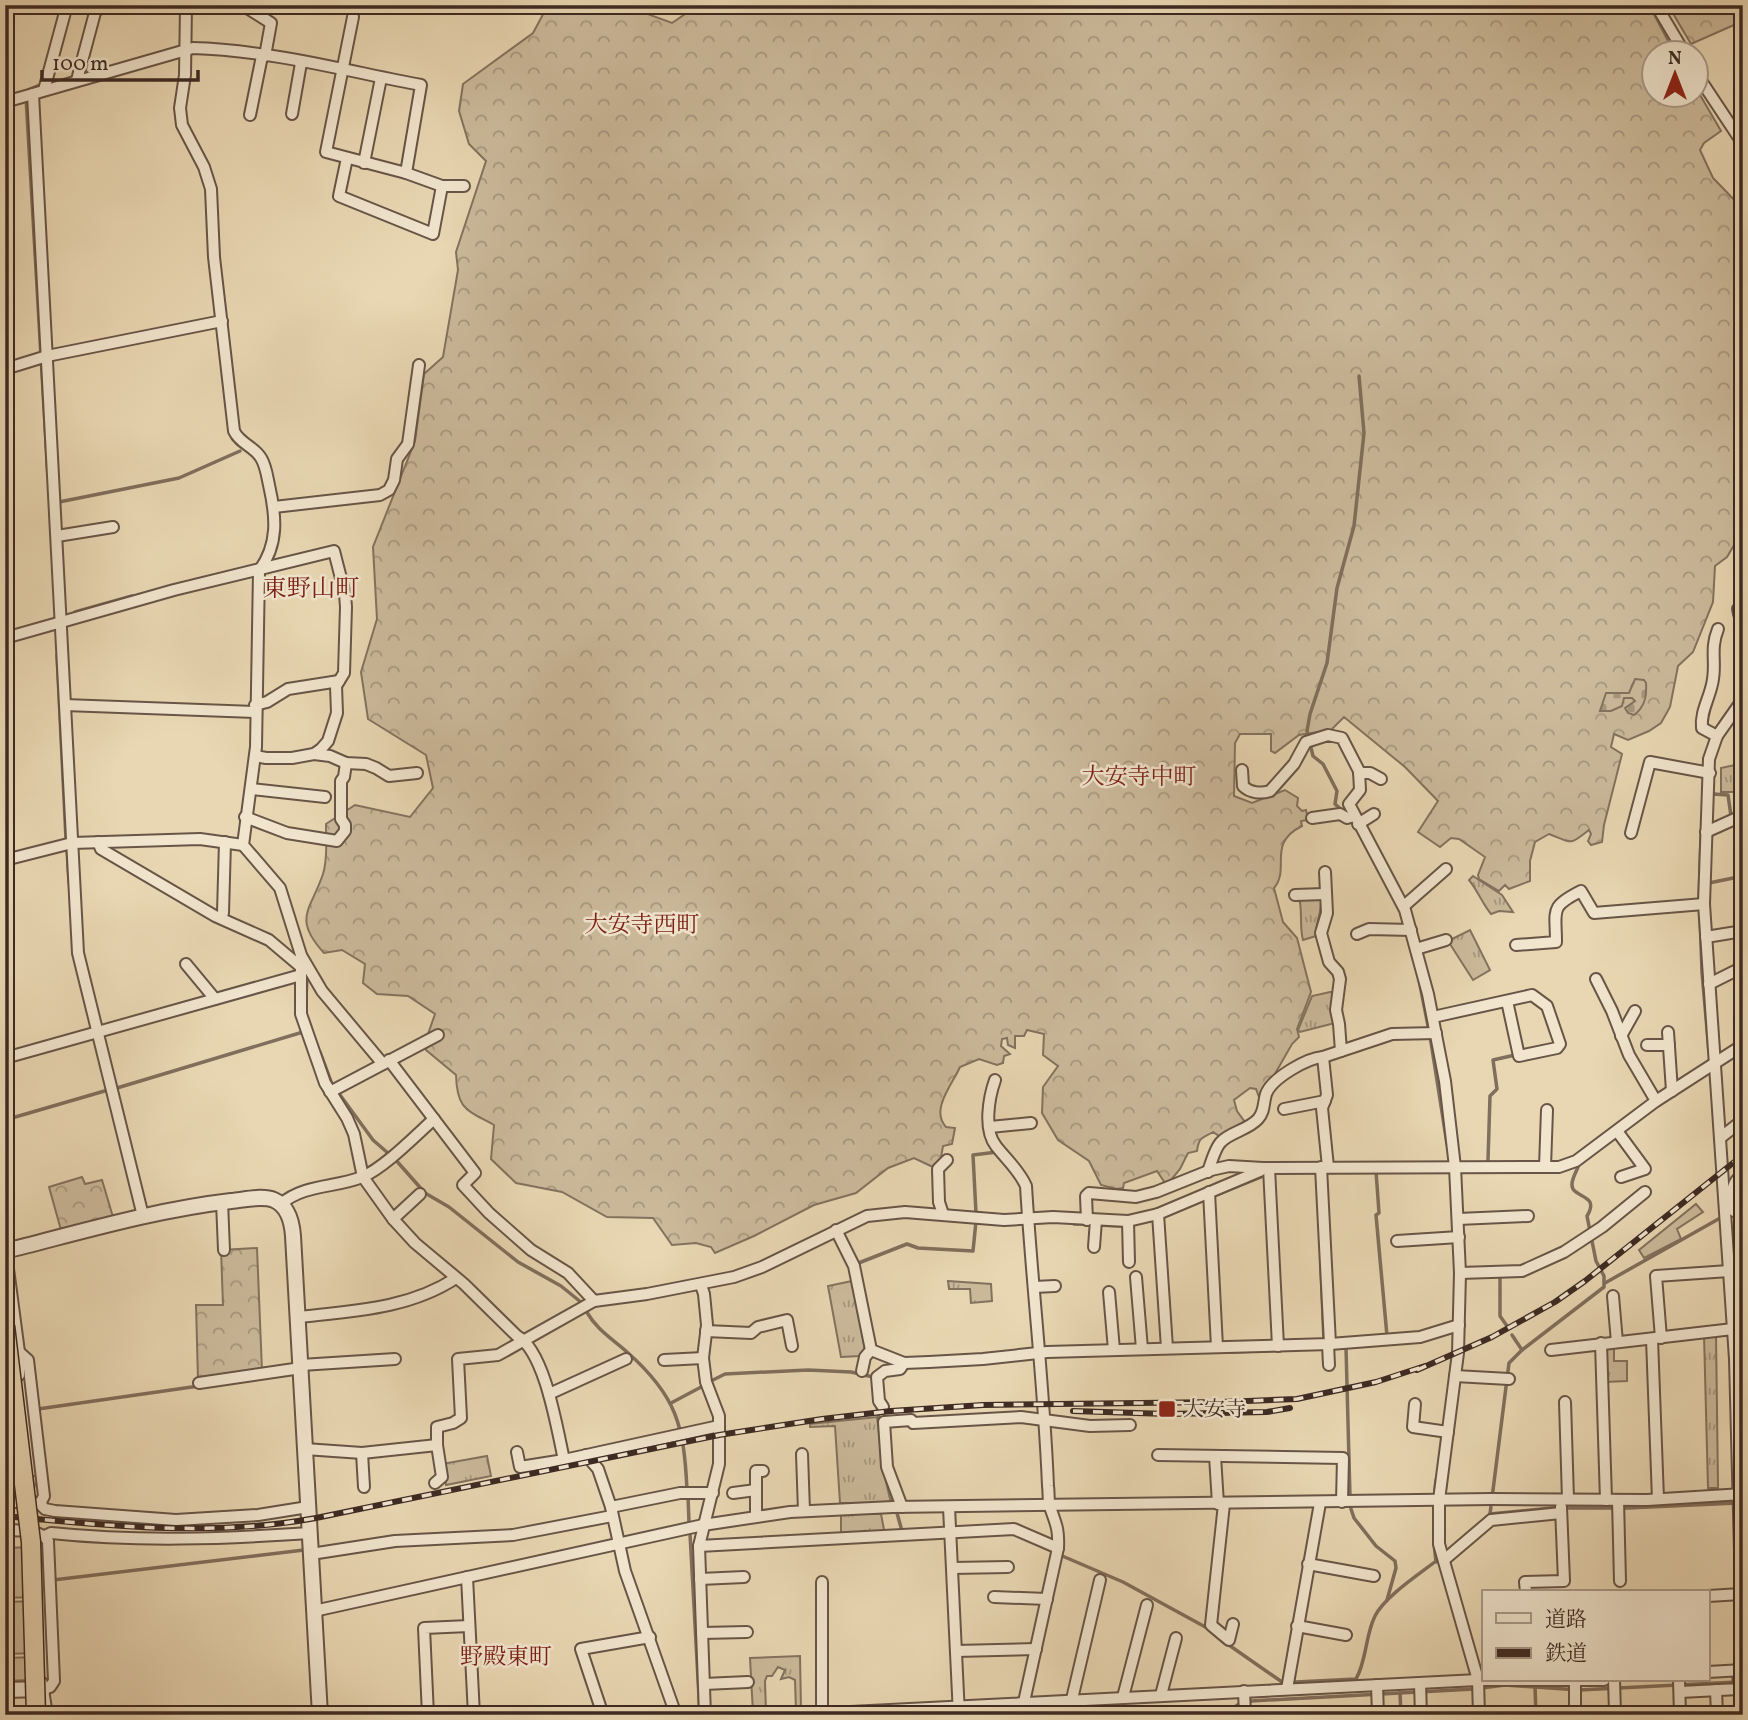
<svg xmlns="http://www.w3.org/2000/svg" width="1748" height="1720" font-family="Vollkorn,'Noto Serif JP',serif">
  <defs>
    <pattern id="grass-tufts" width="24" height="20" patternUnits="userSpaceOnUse" patternTransform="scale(1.75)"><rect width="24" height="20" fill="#ccba9b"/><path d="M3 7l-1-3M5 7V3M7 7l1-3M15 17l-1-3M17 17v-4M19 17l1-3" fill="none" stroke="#a7977e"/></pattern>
    <pattern id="forest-crowns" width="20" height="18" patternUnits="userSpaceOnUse" patternTransform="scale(1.75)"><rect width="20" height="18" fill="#ccba9b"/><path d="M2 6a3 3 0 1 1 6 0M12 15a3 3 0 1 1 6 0" fill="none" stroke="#a7977e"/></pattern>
    <pattern id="cemetery-stones" width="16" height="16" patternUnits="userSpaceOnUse" patternTransform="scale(1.75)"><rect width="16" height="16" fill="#ccba9b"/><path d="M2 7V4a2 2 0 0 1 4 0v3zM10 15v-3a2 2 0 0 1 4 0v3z" fill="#a7977e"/></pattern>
  </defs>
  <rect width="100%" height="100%" fill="#e9d7b3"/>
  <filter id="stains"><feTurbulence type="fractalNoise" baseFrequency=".00286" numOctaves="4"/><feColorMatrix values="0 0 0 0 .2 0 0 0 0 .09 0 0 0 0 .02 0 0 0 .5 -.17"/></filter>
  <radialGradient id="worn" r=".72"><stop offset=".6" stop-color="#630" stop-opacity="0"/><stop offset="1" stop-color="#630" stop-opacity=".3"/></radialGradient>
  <g fill="url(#grass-tufts)" stroke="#84725f" stroke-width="2">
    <path d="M1738,745L1743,747V792H1721V768L1735,765Z"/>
    <path d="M1473,876L1502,895L1513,912L1499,911L1491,914C1482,903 1478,891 1469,880Z"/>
    <path d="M1299,898H1321C1322,915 1315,922 1316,936L1303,940C1299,925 1303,912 1299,898Z"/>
    <path d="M1470,930L1490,970L1473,980L1448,941Z"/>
    <path d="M1330,992H1333L1335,1023L1300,1032L1298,1030L1312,996Z"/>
    <path d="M1696,1204L1703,1212L1677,1229L1681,1239L1644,1258L1639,1250Z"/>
    <path d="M852,1281L865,1349L861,1356L841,1357L828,1286Z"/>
    <path d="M948,1281L991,1284L992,1301L971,1303L970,1289H949Z"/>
    <path d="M1716,1334L1718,1488H1708L1704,1335Z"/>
    <path d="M1608,1346H1614V1361H1627V1381L1605,1382L1604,1350Z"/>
    <path d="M5,1360L29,1476H39L30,1498L5,1496Z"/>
    <path d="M877,1417L883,1469L891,1503H840L835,1426L810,1427V1424Z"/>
    <path d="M487,1456L491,1476L446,1485L442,1464Z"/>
    <path d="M841,1513L881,1514L885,1535L841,1536Z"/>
    <path d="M33,1547C36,1590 38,1633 39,1675L29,1680L5,1681V1658L38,1657V1653L5,1654V1602L36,1601L35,1597L5,1598V1548Z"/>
    <path d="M800,1656L801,1709L796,1710L795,1680L789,1677L781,1679L785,1670L778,1667L772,1676H767L765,1681L766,1712L753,1713L750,1658Z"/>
  </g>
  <g fill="url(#forest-crowns)" stroke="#84725f" stroke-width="2">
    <path d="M548,5H623L672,23L685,14L682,5H1649L1674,52H1654V94H1696V88L1721,131L1704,143L1700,150L1713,178L1743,209V538L1737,540L1727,557L1715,566L1713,602L1693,652L1678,666L1670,707L1661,723L1649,731L1628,740L1614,734L1611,747L1622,754L1604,825L1602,842L1591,845L1588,841L1591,834L1589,830C1569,846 1573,843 1549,834L1535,842L1530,861V881L1509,889L1505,885L1499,891L1479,879L1478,875L1485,857L1459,839L1451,838L1440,847L1418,832L1438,801L1405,767L1344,717L1331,730L1299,735L1275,753L1271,751V734H1240L1235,743L1234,796L1252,803L1285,790L1298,798L1297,806L1302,811L1306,810L1308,820L1301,821L1302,826C1266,844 1291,868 1274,888L1283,922L1297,938L1311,992L1297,1029L1299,1037L1292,1044L1260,1100L1256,1089L1250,1088L1234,1100L1237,1111L1247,1125L1222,1138L1213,1132C1203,1138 1199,1136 1197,1151L1188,1153L1180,1169L1171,1180L1165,1183L1157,1171L1124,1183L1123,1188L1116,1189L1101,1185L1089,1161L1058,1140L1042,1113L1043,1087L1058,1066L1043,1055L1044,1034L1027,1030L1024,1036H1015V1048L1008,1045L1007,1038L1002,1039L1001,1046L1010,1054L1004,1056L1003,1063L997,1065L979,1059L960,1067C952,1085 930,1110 946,1127L955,1128L952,1144L943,1146L940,1163L933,1167L914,1158L888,1168L856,1193L814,1205L754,1236L715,1253L711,1247L696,1243L672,1245L653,1218L607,1217L562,1192L516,1183L491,1159L494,1125C467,1110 457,1110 456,1075L426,1050L427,1037L435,1014L408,996L377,994L363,983L365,964L342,950L324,953C292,918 311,910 323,874C328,859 326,839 326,824L355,805L410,817L433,788L426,755L368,719L361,672L377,619L373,547L415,441L424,374L443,357L458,270L456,252L486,161L469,144L459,111L463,84L533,33Z"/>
    <path d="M1668,5H1743V21L1691,44Z"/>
    <path d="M82,1177L85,1184L102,1180L113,1217L61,1230L49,1187Z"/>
    <path d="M257,1248L262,1371L198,1380L196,1305H223L221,1250Z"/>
  </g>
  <path fill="url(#cemetery-stones)" stroke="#84725f" stroke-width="2" d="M1635,679L1644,680L1646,683C1647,696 1645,707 1634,715L1628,713L1625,708L1635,701L1632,698H1624L1622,706L1611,711H1600L1606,693H1629Z"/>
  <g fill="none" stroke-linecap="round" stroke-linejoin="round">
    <g stroke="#816e5c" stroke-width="3.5">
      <path d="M28,90L42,84"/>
      <path d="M26,97L48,477"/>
      <path d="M59,502L179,478L240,451"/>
      <path d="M1738,541L1743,549"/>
      <path d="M75,612L132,596"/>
      <path d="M57,655L66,839"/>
      <path d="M1720,723L1743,690"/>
      <path d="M1713,794L1728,795L1731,816"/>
      <path d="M1344,812L1335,804L1337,791L1323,764L1313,756L1307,731L1310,714L1327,663L1337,588L1354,526L1364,433L1359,376"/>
      <path d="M67,849L69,882"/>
      <path d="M1740,850L1743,867"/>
      <path d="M1709,883L1743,876"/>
      <path d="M1699,902L1701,837"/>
      <path d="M1700,917L1702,972L1709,1052"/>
      <path d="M1419,980L1430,1036L1447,1144"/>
      <path d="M306,997L307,978"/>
      <path d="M320,1052L332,1084L373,1140L389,1154"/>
      <path d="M117,1088L303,1032"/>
      <path d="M5,1120L108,1090"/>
      <path d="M394,1158L425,1193L449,1207L518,1262L561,1286L582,1303"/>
      <path d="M1488,1160L1490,1096L1497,1089L1493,1060L1515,1055"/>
      <path d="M1376,1171L1379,1213L1376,1215L1387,1336"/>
      <path d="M1214,1196L1266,1175"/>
      <path d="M976,1213L973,1155L997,1152"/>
      <path d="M1074,1224H1086"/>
      <path d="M1097,1225L1121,1226"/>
      <path d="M856,1264L907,1244L918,1248L973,1251L976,1221"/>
      <path d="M1321,1268L1324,1341"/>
      <path d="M1500,1276V1316L1507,1326"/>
      <path d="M1605,1283L1722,1217"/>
      <path d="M586,1311C598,1331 610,1337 627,1352C677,1396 684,1426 687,1490"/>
      <path d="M1512,1335L1522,1350"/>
      <path d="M1346,1348L1350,1497"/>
      <path d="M1231,1352L1290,1350"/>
      <path d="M711,1381L725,1374L808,1370L851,1372L873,1377"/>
      <path d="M671,1403L703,1386"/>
      <path d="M877,1405L880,1426"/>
      <path d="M38,1409L199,1386"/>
      <path d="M890,1488L902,1531"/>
      <path d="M1435,1490L1436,1480"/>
      <path d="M686,1497L688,1496L689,1523"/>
      <path d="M1351,1509L1354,1518L1376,1546L1395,1561L1396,1568L1387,1600"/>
      <path d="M1434,1510V1522"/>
      <path d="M1490,1514L1509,1363L1522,1350L1604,1287V1276L1596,1261L1587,1216C1601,1193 1571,1199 1572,1184C1572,1179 1576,1172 1578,1167"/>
      <path d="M1485,1519L1490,1514L1552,1508H1628L1737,1503"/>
      <path d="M690,1534L700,1715"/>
      <path d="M1434,1543L1436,1562"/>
      <path d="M1060,1555L1123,1582L1209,1629"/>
      <path d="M53,1580L304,1550"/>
      <path d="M1226,1643L1282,1682"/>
      <path d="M1296,1682L1356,1679C1367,1660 1365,1636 1375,1616C1385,1596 1421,1573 1440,1558"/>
      <path d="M1535,1687L1536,1715"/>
      <path d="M1400,1693L1401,1715"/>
      <path d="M1233,1715L1236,1706L1242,1702"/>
      <path d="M1237,1715L1239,1708L1251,1701L1474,1689L1505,1685L1579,1690L1737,1682"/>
    </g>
    <g stroke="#685547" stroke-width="14">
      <g id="minor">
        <path d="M186,5L185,75L180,108L182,125L204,167L211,189L214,257L234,431C240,444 254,446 261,458C266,466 267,476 269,485C276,516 279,544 259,571L256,747L243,845L280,888L301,955V1014L325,1083L347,1118L354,1134L363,1177L393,1219L415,1243L464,1284L517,1336C545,1351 557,1429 564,1460"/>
        <path d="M1656,5L1684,52"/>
        <path d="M244,6L271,23L265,56"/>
        <path d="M95,10L113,5"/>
        <path d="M353,17L326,152L406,173"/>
        <path d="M1696,73L1743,144"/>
        <path d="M77,80L97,5"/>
        <path d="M44,90L67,5"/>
        <path d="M33,94L78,953L143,1216"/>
        <path d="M5,102L193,48C268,50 347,71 421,85L406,173L442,186H464"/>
        <path d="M292,114L301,63"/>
        <path d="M250,115L262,56"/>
        <path d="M347,158L339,196L433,234L442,186"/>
        <path d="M364,163L381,78"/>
        <path d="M5,369L47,356L222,321"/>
        <path d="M274,507L380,495L389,490L394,480L397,459L408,444L419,365"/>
        <path d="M57,536L113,527"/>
        <path d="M1738,609L1739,614L1743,615"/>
        <path d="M5,638L174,590L334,551L345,594L346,607L344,673L336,686L337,713L328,741L321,749L314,754L292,758H266L255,756"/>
        <path d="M1743,699L1717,736L1709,759L1704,904L1735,1359L1743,1666"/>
        <path d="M65,705L255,712"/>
        <path d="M255,705L267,702L288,689L339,681"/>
        <path d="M1717,736L1702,728C1700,711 1711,696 1713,679C1716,660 1710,649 1718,629"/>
        <path d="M314,754L330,756L346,763L366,764L376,768L389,776L417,773"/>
        <path d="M1242,770L1243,786C1250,793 1261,794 1270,791L1294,764L1306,742L1328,735L1342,738L1359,771L1360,790L1349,804L1405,910L1428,994L1445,1081L1455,1167L1460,1273L1458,1353L1439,1500V1544L1478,1680L1479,1715"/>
        <path d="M1359,773H1370L1381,779"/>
        <path d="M251,789L325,797"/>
        <path d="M245,817L287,833L337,841L345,831V825L341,819V781L344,777L346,763"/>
        <path d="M1312,818L1340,814L1347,818L1354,816"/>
        <path d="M1358,824L1374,814"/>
        <path d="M1706,832L1737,818L1743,822"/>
        <path d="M1631,833L1650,762L1710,773"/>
        <path d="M98,842L101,849L215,916L269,940L301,967"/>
        <path d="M5,860L72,843L200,839L243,845"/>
        <path d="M1325,872L1327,913L1321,933L1329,962L1338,972L1340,979L1336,1010L1339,1024L1341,1051"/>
        <path d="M1295,895L1324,894"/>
        <path d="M1404,906L1446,869"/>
        <path d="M223,913L225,842"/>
        <path d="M1357,934L1369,929L1411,930"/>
        <path d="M1706,937L1743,931"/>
        <path d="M1516,945L1556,942C1556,910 1549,907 1581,891L1594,913L1704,904"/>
        <path d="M1416,949L1446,940"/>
        <path d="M302,957L322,991L383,1064"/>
        <path d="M186,964L215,999"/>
        <path d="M1596,979L1612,1011L1629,1055L1656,1101"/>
        <path d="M1709,984L1743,967"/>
        <path d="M1433,1017L1532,995L1547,1006L1560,1044L1557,1048L1519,1056L1507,1001"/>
        <path d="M1668,1032L1672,1091"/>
        <path d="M1621,1036L1635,1011"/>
        <path d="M1647,1045H1669"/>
        <path d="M5,1058L301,975"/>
        <path d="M389,1060L475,1173L463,1185L489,1213L531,1250L568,1273L594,1301"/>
        <path d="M995,1080C989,1097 983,1130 996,1146C1006,1159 1019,1170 1026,1186C1032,1286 1044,1385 1048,1486C1049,1492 1048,1501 1050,1507C1056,1524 1059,1529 1058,1548L1024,1702"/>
        <path d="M330,1092L438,1035"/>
        <path d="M1284,1109L1325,1101"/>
        <path d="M990,1127L1031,1123"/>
        <path d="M1617,1131L1645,1169L1621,1177"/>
        <path d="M1720,1138L1743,1120"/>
        <path d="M1321,1167L1330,1344"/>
        <path d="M1328,1167L1322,1108L1327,1095L1323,1057L1392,1034L1436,1033"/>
        <path d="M1545,1167L1547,1110"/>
        <path d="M1269,1168L1278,1346"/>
        <path d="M1208,1172C1211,1163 1215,1148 1221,1142C1230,1132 1248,1130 1258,1119C1265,1111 1263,1104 1266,1094C1272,1078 1307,1058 1323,1057"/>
        <path d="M1209,1192L1217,1347"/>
        <path d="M222,1202L224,1250"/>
        <path d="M281,1204C304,1184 335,1188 362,1177C384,1168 415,1136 434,1119"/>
        <path d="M1734,1211C1733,1194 1728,1186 1743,1174"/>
        <path d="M943,1214L939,1202L938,1169L947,1160"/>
        <path d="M1158,1214L1167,1348"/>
        <path d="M393,1219L420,1194"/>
        <path d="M1458,1219L1528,1216"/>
        <path d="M1087,1220L1086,1196L1089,1193L1136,1197L1156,1192L1211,1170L1229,1166L1263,1168"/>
        <path d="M1128,1221L1129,1262"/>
        <path d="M836,1230L854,1266L871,1350L904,1363L929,1362L983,1359L1047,1352L1330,1344L1420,1337L1459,1325"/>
        <path d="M1397,1241L1459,1237"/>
        <path d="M5,1246L19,1352V1375"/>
        <path d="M1094,1247L1096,1220"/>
        <path d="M1460,1273L1522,1271L1564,1252L1602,1227L1645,1192"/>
        <path d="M1136,1277L1142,1349"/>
        <path d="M701,1285L704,1294L707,1325L703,1358L706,1382L719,1416V1464L699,1546L705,1715"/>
        <path d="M1034,1287L1055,1286"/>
        <path d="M1109,1292L1114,1350"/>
        <path d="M1613,1296L1617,1342"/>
        <path d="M298,1317C353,1311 409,1309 456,1278"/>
        <path d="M706,1331L751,1333L758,1327L787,1320L792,1346"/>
        <path d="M1661,1338L1656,1276L1729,1271"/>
        <path d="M1652,1339L1658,1499"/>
        <path d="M1601,1343L1606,1500"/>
        <path d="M1328,1344L1329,1365"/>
        <path d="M1551,1350L1733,1329"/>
        <path d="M15,1352H19L28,1360L44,1496L40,1504"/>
        <path d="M664,1360L703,1358"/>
        <path d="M301,1365L395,1359"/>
        <path d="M862,1371L865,1357L871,1350"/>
        <path d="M1455,1376L1509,1379"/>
        <path d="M199,1383L301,1368"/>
        <path d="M549,1394L626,1359"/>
        <path d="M1565,1402L1568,1499"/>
        <path d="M1415,1404L1413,1427L1448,1432"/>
        <path d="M883,1407L879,1401L877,1377L885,1371L900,1369L904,1363"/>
        <path d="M305,1449L362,1453L437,1445"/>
        <path d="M517,1452L520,1467L564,1460L719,1426"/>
        <path d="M362,1453L364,1487"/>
        <path d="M802,1454L804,1511"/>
        <path d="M586,1455L598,1469L611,1507"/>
        <path d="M1158,1455L1343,1458L1342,1502"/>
        <path d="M1215,1456L1218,1504"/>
        <path d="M435,1483L442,1477L437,1445V1427L453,1423L461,1418L458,1359L498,1355L594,1301L647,1294L734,1277L762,1267L867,1216L905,1212L1004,1220L1053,1217L1128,1221L1158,1214L1260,1171L1263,1168L1559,1167L1576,1161L1656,1101L1743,1045"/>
        <path d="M733,1493L756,1490"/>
        <path d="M1618,1500L1620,1581"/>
        <path d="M5,1501L40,1504L45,1509L55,1511L176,1520L258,1515L308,1507"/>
        <path d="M1224,1504L1211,1625L1229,1640L1233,1624"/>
        <path d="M902,1507L887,1467L884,1422L911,1420L913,1423L1021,1417L1090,1426L1130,1425"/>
        <path d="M949,1507L959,1715"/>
        <path d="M756,1516V1471H763"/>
        <path d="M5,1530C19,1531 40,1529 48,1541L54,1681L50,1687L43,1689"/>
        <path d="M45,1536L51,1533C138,1542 223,1539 310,1533"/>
        <path d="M699,1546L1014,1529L1058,1548"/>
        <path d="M311,1554L395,1541L513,1535L612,1516"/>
        <path d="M1444,1560L1491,1520L1561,1513"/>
        <path d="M1308,1564L1374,1576"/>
        <path d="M952,1568L1008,1567"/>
        <path d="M467,1577L474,1715"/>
        <path d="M700,1579L744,1577"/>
        <path d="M1526,1592L1525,1582L1564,1581L1561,1507"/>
        <path d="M1708,1596L1741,1594"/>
        <path d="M994,1597L1047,1599"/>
        <path d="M314,1611L703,1525L790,1512L893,1507L1491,1499L1647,1500L1743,1494"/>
        <path d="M1297,1626L1346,1635"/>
        <path d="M702,1633L747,1632"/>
        <path d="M956,1651L1036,1649"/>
        <path d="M1708,1672L1743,1670"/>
        <path d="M1575,1680V1715"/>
        <path d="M1614,1680L1615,1712H1655"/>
        <path d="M1679,1680L1680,1715"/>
        <path d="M42,1683L47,1715"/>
        <path d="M1420,1683L1421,1715"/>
        <path d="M704,1684L748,1682"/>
        <path d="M1377,1685L1378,1715"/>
        <path d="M1287,1689L1320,1503"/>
        <path d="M1716,1690L1717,1715"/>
        <path d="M1244,1691L1245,1715"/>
        <path d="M1680,1692L1739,1689L1738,1670"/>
        <path d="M1161,1695L1176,1638"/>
        <path d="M1123,1697L1147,1605"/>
        <path d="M1072,1699L1100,1580"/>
        <path d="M822,1713V1582"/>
        <path d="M428,1715L424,1628L469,1626"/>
        <path d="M603,1715L581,1649L650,1637"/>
        <path d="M676,1715L625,1571L611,1507L680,1493H713"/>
        <path d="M791,1715L1478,1680H1604"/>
      </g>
    </g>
    <g stroke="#685547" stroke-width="18">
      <g id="tertiary">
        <path d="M5,1251C81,1232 154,1210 231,1201C244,1200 262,1195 274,1200C288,1206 292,1222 293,1236L320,1715"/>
        <path d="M5,1690L43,1689"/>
      </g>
    </g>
    <use href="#minor" stroke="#f1e5ce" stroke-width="10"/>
    <use href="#tertiary" stroke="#f1e5ce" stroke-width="14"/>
    <g stroke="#3d2a23" stroke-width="6">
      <g id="rail">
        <path d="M1417,1370L1492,1337L1555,1302L1585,1281L1743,1155"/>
        <path d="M1073,1411L1168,1414L1267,1412L1290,1408"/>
        <path d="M5,1516C109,1526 213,1537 316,1518L719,1435L822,1419L891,1411L983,1405L1222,1402L1297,1399L1376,1382L1425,1366"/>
      </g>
    </g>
    <use href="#rail" stroke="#f1e5ce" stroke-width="3.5" stroke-dasharray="10" stroke-linecap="butt"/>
    <g stroke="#3d2a23" stroke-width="21" stroke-linecap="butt">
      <path id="trunk-bridge" d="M5,1326L31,1542L36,1715"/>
    </g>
    <use href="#trunk-bridge" stroke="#e9d7b3" stroke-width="18"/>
  </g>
  <rect fill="#8f2418" stroke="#f1e5ce" stroke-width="2.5" x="1158" y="1400" width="18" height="18" rx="3.5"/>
  <g text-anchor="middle" stroke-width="5" stroke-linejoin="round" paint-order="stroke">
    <g font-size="21" fill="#3d2a23" stroke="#f1e5ce" text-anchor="start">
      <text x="1183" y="1416">大安寺</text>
    </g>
    <g font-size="23" fill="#7a1f14" stroke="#f1e5ce">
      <text x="1139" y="784">大安寺中町</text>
      <text x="642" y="932">大安寺西町</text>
      <text x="506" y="1664">野殿東町</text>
    </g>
    <g font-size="24" fill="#7a1f14" stroke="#f1e5ce">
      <text x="311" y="596">東野山町</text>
    </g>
  </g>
  <rect width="1748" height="1720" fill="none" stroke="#e9d7b3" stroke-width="28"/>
  <rect x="7" y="7" width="1734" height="1706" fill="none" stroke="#3d2a23" stroke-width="3.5"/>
  <rect x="14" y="14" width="1720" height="1692" fill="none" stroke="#3d2a23" stroke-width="2"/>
  <rect x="1482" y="1590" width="228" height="91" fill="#f1e5ce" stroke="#a99a8a" stroke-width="2"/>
  <rect x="1496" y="1613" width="35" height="10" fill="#f1e5ce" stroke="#a99a8a" stroke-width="2"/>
  <text x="1545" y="1626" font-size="21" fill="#3d2a23">道路</text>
  <rect x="1496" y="1648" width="35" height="10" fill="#3d2a23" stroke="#a99a8a" stroke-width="2"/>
  <text x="1545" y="1660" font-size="21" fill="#3d2a23">鉄道</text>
  <g transform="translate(1675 74)"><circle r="33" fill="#f1e5ce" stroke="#a99a8a" stroke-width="2"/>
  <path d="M0-5L12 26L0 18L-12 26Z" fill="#8f2418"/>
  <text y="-10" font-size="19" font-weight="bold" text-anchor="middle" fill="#3d2a23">N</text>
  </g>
  <path d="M42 70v10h156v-10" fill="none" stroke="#3d2a23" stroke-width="3.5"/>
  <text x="52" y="70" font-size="21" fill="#3d2a23" stroke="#f1e5ce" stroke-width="5" paint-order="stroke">100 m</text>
  <rect width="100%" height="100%" filter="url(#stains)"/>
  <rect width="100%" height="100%" fill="url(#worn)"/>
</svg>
